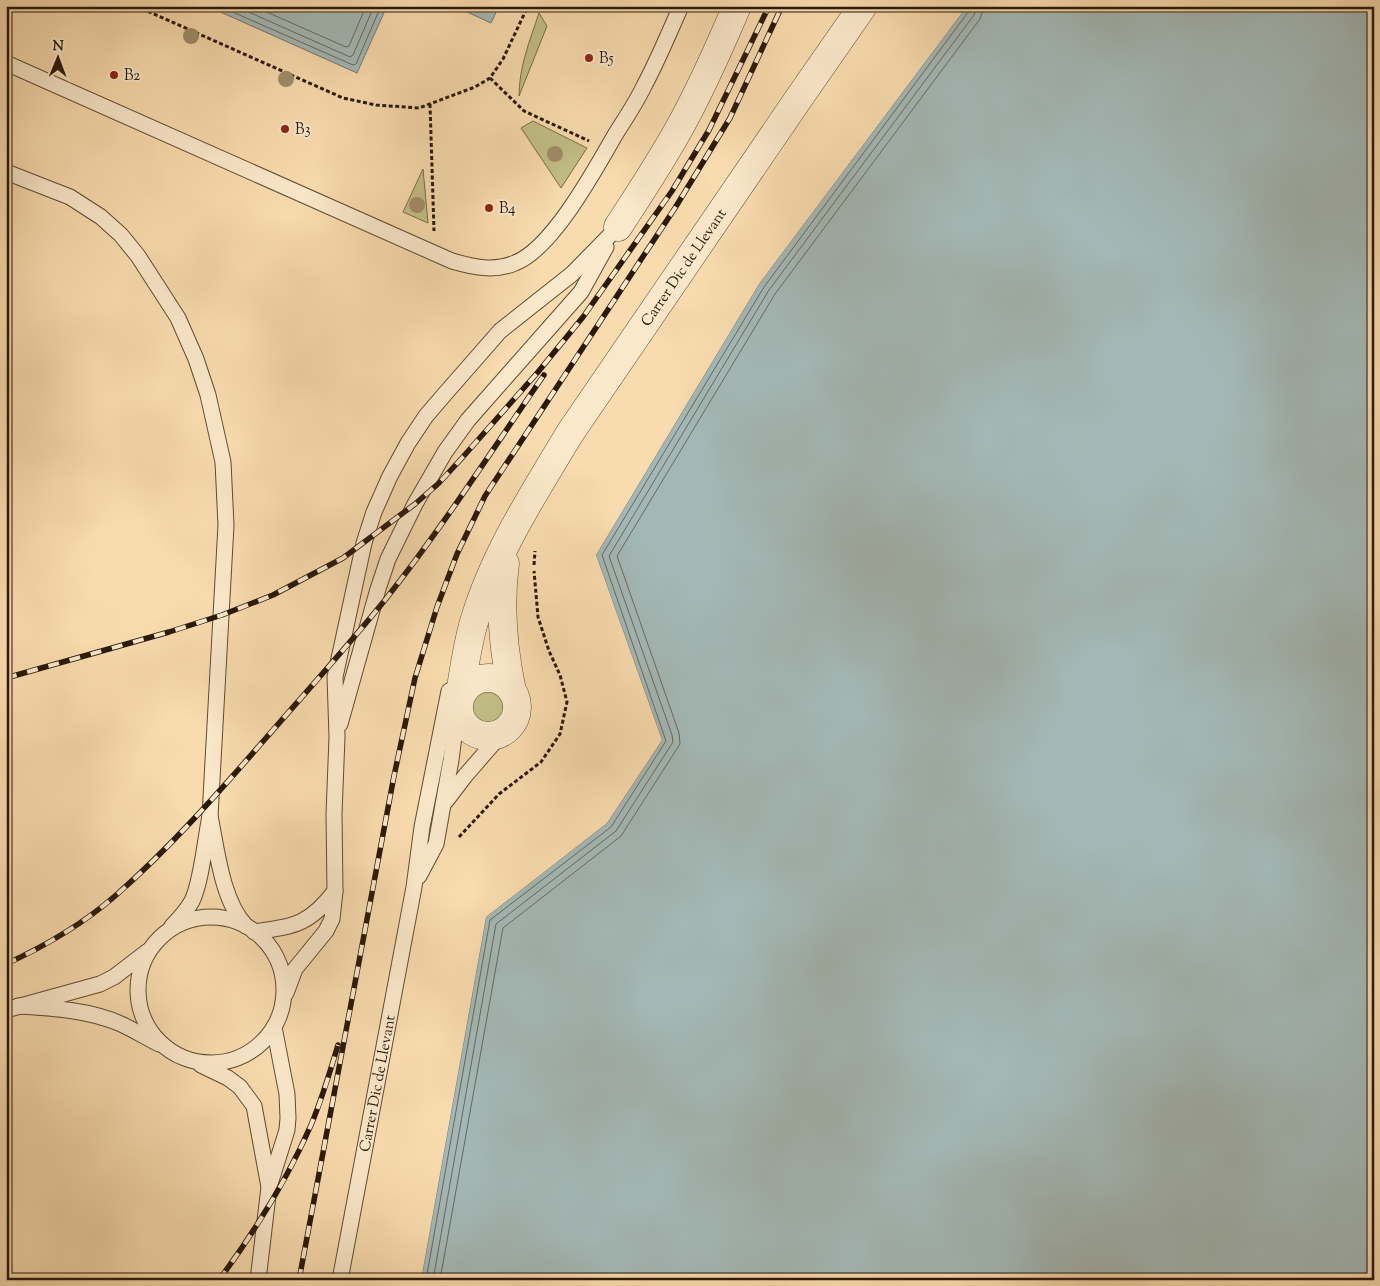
<svg xmlns="http://www.w3.org/2000/svg" width="1380" height="1286" font-family="'Sorts Mill Goudy',serif">
  <rect width="100%" height="100%" fill="#f8dbae"/>
  <filter id="stains"><feTurbulence type="fractalNoise" baseFrequency=".004" numOctaves="4"/><feColorMatrix values="0 0 0 0 .2 0 0 0 0 .09 0 0 0 0 .02 0 0 0 .5 -.17"/></filter>
  <radialGradient id="worn" r=".72"><stop offset=".6" stop-color="#630" stop-opacity="0"/><stop offset="1" stop-color="#630" stop-opacity=".3"/></radialGradient>
  <g fill="#c2be87" stroke="#766c49">
    <path d="M539,13L547,26L519,96C519,67 530,40 539,13Z"/>
    <path d="M533,121L587,148L561,188L521,128Z"/>
    <path d="M423,169L428,223L403,212Z"/>
    <circle cx="488" cy="707" r="16"/>
  </g>
  <g fill="#a3b8b6" stroke="#737872">
    <path d="M207,6H387L357,73Z"/>
    <path d="M454,6H499L491,23Z"/>
    <path d="M967,6H1374V1280H421L486,917L607,823L662,740L596,555L759,284Z"/>
  </g>
  <path fill="#f8dbae" d="M964,6H967L759,284L596,555L662,740L607,823L486,917L421,1280H419L483,916L605,822L659,739L593,554L757,282Z"/>
  <g fill="none" stroke-linecap="round" stroke-linejoin="round">
    <g stroke="#666860" stroke-width="1">
      <path d="M219,6L353,65L356,64L381,6"/>
      <path d="M235,6L350,57L353,55L374,6"/>
      <path d="M253,6L346,47L349,46L366,6"/>
      <path d="M426,1280L490,920L611,827L666,741L602,555L764,287L969,11L970,6"/>
      <path d="M433,1280L496,924L616,831L673,742L672,735L609,556L769,290L974,15L977,6"/>
      <path d="M440,1280L503,928L621,836L680,744L679,733L617,556L775,294L980,19L984,6"/>
    </g>
    <g stroke="#5e4a34" stroke-width="17">
      <g id="lane">
        <path d="M6,63L452,261C473,267 494,272 515,263C552,249 595,170 615,135C625,119 636,103 644,86C658,60 669,33 681,6"/>
        <path d="M6,172L70,197L101,217L121,235L138,256L178,318L196,359L208,395L223,462L226,525L210,816"/>
        <path d="M340,724L378,589L388,559L415,504L445,452L468,420L581,292L606,247"/>
        <path d="M446,801L465,776L504,731"/>
        <path d="M419,876L436,844L451,760L458,705"/>
        <path d="M335,891L334,814L337,737L335,677L364,543L374,512L390,476L408,443L426,416L444,395L500,331L572,274L618,227"/>
        <circle cx="211" cy="990" r="73"/>
        <path d="M172,926C180,918 187,910 192,901C202,880 205,839 210,816C217,850 222,901 246,926"/>
        <path d="M254,932C295,926 309,925 335,891L332,919L326,931L295,969L286,993"/>
        <path d="M18,1006C53,1008 89,1010 121,1024C134,1030 147,1038 159,1044"/>
        <path d="M6,1010L100,984L114,977L148,951"/>
        <path d="M201,1065L228,1078L240,1087L254,1106L269,1187L287,1130L288,1118L287,1094L274,1027"/>
        <path d="M258,1280L269,1187"/>
        <path id="s1" d="M340,1280L414,887L422,827L449,691"/>
      </g>
    </g>
    <g stroke="#5e4a34" stroke-width="29">
      <g id="street">
        <path d="M618,227C640,193 662,160 681,125C702,87 720,46 737,6"/>
        <path d="M505,563C499,607 503,648 512,691"/>
        <circle cx="488" cy="707" r="29"/>
        <path id="s2" d="M458,705C463,678 466,649 474,622C494,554 534,493 570,433L799,98L863,6"/>
      </g>
    </g>
    <g stroke="#2a190b" stroke-width="3" stroke-dasharray="4 2.5" stroke-linecap="butt">
      <path d="M136,6L343,98L376,105L419,108L475,87L490,78L503,59L528,6"/>
      <path d="M490,78L524,111L589,141"/>
      <path d="M430,104L434,231"/>
      <path d="M534,565L535,551"/>
      <path d="M459,837L499,794L541,762L560,734L567,702L560,675L549,651L538,617L534,571"/>
    </g>
    <use href="#lane" stroke="#fae8ca" stroke-width="15"/>
    <use href="#street" stroke="#fae8ca" stroke-width="28"/>
    <g stroke="#2a190b" stroke-width="5.5">
      <g id="rail">
        <path d="M6,678L169,632L222,615L273,595L343,558L415,504L439,483L462,458L538,372L583,317L672,191L709,130L769,6"/>
        <path d="M6,964C45,946 83,924 115,896C170,848 219,792 266,738C306,692 347,647 385,600C442,528 492,450 544,375"/>
        <path d="M219,1280C255,1231 287,1180 311,1125C322,1099 330,1072 338,1045"/>
        <path d="M299,1280L394,776L415,678L437,607L457,554L485,496L675,208L730,118L782,6"/>
      </g>
    </g>
    <use href="#rail" stroke="#fae8ca" stroke-width="4" stroke-dasharray="11" stroke-linecap="butt"/>
  </g>
  <g fill="#a08c69">
    <circle cx="191" cy="36" r="8"/>
    <circle cx="286" cy="79" r="8"/>
    <circle cx="555" cy="154" r="8"/>
    <circle cx="417" cy="205" r="8"/>
  </g>
  <g fill="#8f2418" stroke="#fae8ca" stroke-width="2">
    <circle cx="589" cy="58" r="5"/>
    <circle cx="114" cy="75" r="5"/>
    <circle cx="285" cy="129" r="5"/>
    <circle cx="489" cy="208" r="5"/>
  </g>
  <g text-anchor="middle" stroke-width="4" stroke-linejoin="round" paint-order="stroke">
    <g font-size="15" fill="#2a190b" stroke="#fae8ca" text-anchor="start">
      <text x="599" y="63">B5</text>
      <text x="124" y="80">B2</text>
      <text x="295" y="134">B3</text>
      <text x="499" y="213">B4</text>
    </g>
    <g font-size="15" fill="#2a190b" stroke="#fae8ca">
      <text dy="5" stroke="none"><textPath href="#s2" startOffset="498">Carrer Dic de Llevant</textPath></text>
      <text dy="5" stroke="none"><textPath href="#s1" startOffset="200">Carrer Dic de Llevant</textPath></text>
    </g>
  </g>
  <rect width="1380" height="1286" fill="none" stroke="#f8dbae" stroke-width="25"/>
  <rect x="8" y="8" width="1365" height="1271" fill="none" stroke="#2a190b" stroke-width="2.5"/>
  <rect x="12" y="12" width="1355" height="1261" fill="none" stroke="#2a190b"/>
  <g transform="translate(58 58) rotate(1)" stroke="#fae8ca" stroke-width="4" paint-order="stroke">
  <path d="M0-4L9 19L0 12L-9 19Z" fill="#2a190b"/>
  <text y="-8" font-size="14" font-weight="bold" text-anchor="middle" fill="#2a190b">N</text>
  </g>
  <rect width="100%" height="100%" filter="url(#stains)"/>
  <rect width="100%" height="100%" fill="url(#worn)"/>
</svg>
